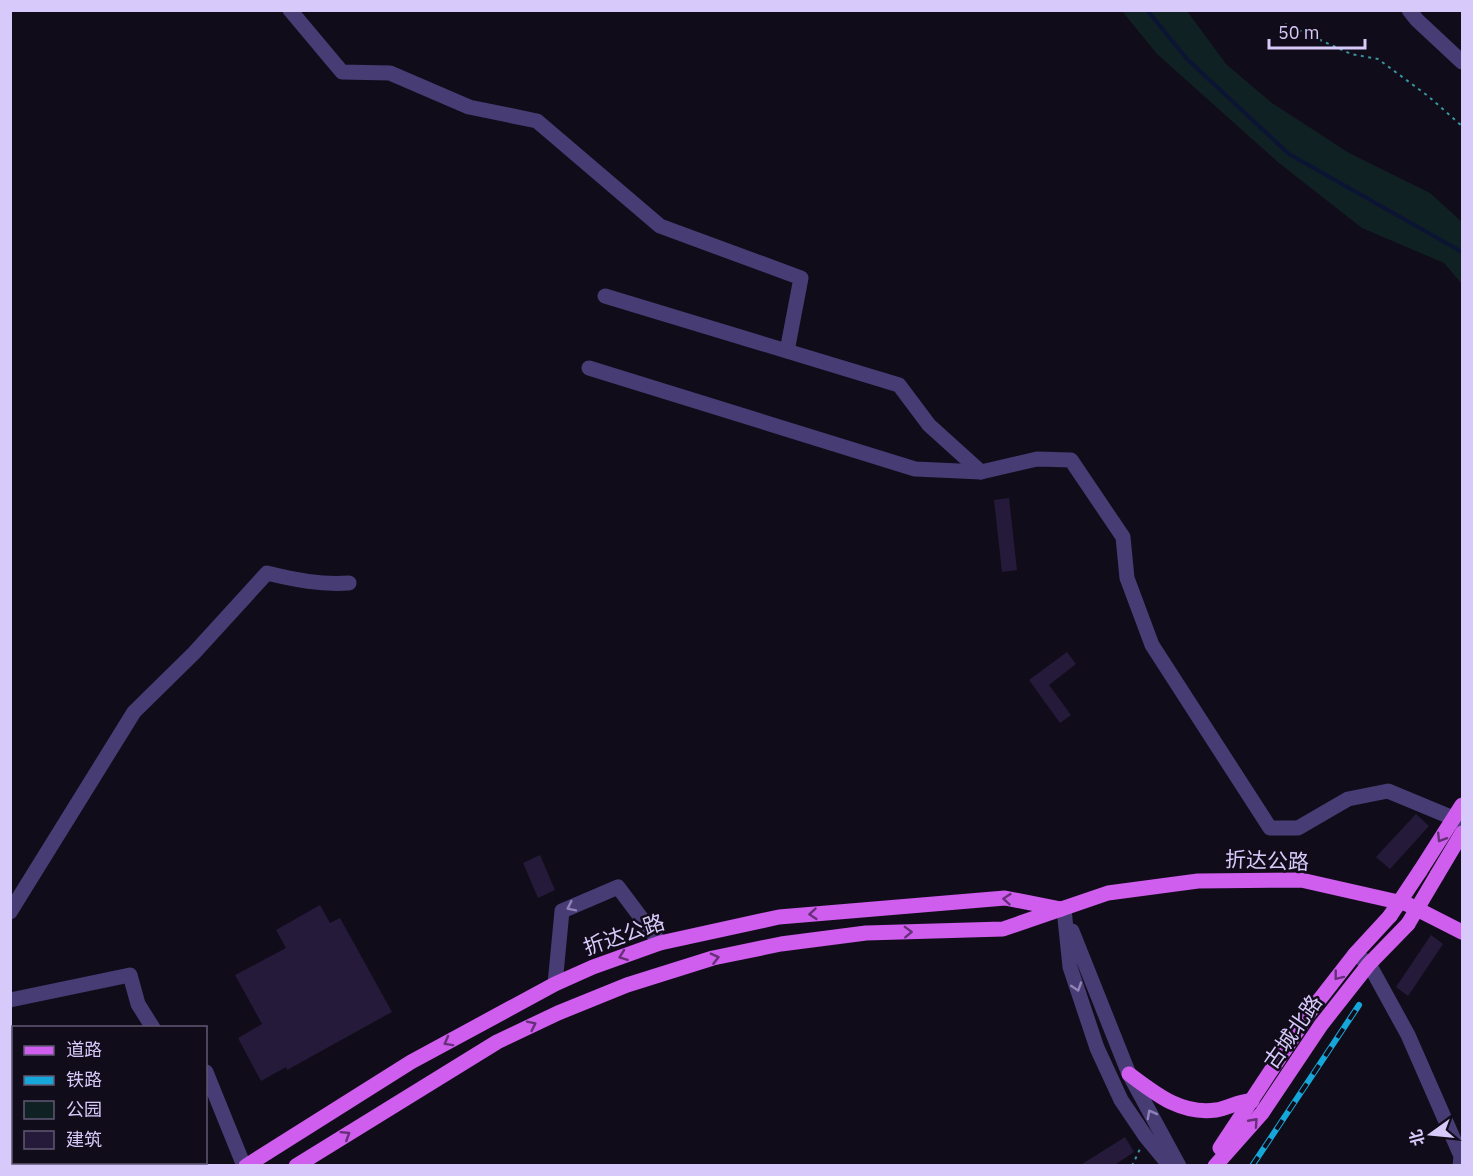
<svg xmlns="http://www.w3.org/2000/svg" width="1473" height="1176" font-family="'IBM Plex Sans','Noto Sans SC',sans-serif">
  <rect width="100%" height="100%" fill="#110c1a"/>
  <path fill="#102123" d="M1122,11H1187L1226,64L1272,103L1349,153L1430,193L1462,222V284L1444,263L1362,228L1279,163L1157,54Z"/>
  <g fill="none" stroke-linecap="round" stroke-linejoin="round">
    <path stroke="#0c1433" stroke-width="4" d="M1147,10L1187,59L1289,154L1462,252"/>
  </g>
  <g fill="#251a39">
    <path d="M1009,498L1017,570L1002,572L994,500Z"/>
    <path d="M1067,652L1076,664L1049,685L1071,715L1060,723L1029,680Z"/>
    <path d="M1416,814L1429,826L1390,869L1376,857Z"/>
    <path d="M540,855L555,890L538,898L523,863Z"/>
    <path d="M320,905L330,923L340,918L392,1012L287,1070L286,1067L261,1081L238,1038L262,1024L235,975L286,948L276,930Z"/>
    <path d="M1431,935L1443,944L1408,996L1396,987Z"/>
    <path d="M1125,1137L1134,1152L1113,1166H1079Z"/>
  </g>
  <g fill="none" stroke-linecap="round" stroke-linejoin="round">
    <g stroke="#3896a0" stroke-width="2" stroke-dasharray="3 4.5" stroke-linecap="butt">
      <path d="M1285,24L1351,54L1378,59L1428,96L1462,126"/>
      <path d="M1132,1166L1140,1149"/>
    </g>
    <g stroke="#473c74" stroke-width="15">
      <path d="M290,10L342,72L390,73L469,107L537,121L660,226L801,278L787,351"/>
      <path d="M1409,10L1417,20L1462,62"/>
      <path d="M605,296L899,385L929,425L981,472L1037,459L1071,460L1123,537L1127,578L1152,645L1270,828H1298L1348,799L1388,791L1453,818L1462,825"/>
      <path d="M589,368L915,469L981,472"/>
      <path d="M1064,909L1070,967L1097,1048L1121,1100L1146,1137L1170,1166"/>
      <path d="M10,912L134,712L194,653L267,573C295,580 321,585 349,583"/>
      <path d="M1072,931L1129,1074L1179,1166"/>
      <path d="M1355,954L1369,964L1408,1035L1461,1156L1460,1166"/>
      <path d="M555,984L562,911L618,887L660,943"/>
      <path d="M10,1000L130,975L138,1004L153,1028"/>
      <path d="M206,1072L244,1166"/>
      <path d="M115,1162V1166"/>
    </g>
    <g stroke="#cf5dee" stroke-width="15">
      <path d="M1420,871L1462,805"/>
      <path d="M1437,875L1462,833"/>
      <path d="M1129,1074C1156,1094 1181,1115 1216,1110C1229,1108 1240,1100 1252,1101"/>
      <path d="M1220,1148L1309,1013L1355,954L1390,916"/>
      <path d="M246,1166L411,1062L555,984L593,967L660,943L779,917L1005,898L1061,909"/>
      <path d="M296,1166L497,1042L558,1013L627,985L713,958L781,944L866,933L1003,929L1108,893L1198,881L1301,880L1407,904L1462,932"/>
      <path d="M1215,1166L1262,1113L1321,1025L1369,964L1408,924"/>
    </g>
    <g stroke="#16a7da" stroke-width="6">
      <path id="rail" d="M1252,1166L1359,1005"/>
    </g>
    <use href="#rail" stroke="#110c1a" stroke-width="4" stroke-dasharray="11" stroke-linecap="butt"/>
    <g stroke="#cf5dee" stroke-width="15">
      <path d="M1390,916L1420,871"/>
      <path d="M1408,924L1437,875"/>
    </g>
  </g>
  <defs><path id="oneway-chevron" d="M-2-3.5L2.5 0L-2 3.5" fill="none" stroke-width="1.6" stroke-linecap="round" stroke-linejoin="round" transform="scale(1.5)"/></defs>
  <g stroke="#663079">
    <use href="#oneway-chevron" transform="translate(1441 838) rotate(122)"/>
    <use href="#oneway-chevron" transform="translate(1007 899) rotate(-175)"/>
    <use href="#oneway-chevron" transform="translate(813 914) rotate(175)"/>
    <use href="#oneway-chevron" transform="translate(908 932) rotate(-2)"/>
    <use href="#oneway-chevron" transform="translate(623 956) rotate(160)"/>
    <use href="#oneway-chevron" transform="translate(715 958) rotate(-14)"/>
    <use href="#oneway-chevron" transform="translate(1338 976) rotate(128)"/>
    <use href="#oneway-chevron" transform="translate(532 1025) rotate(-26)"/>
    <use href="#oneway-chevron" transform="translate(448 1042) rotate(151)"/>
    <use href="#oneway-chevron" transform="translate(1254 1122) rotate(-48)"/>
    <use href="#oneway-chevron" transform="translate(346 1135) rotate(-32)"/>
  </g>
  <g stroke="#8f83b7">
    <use href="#oneway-chevron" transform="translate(571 907) rotate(154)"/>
    <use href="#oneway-chevron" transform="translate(1077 987) rotate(72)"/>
    <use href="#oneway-chevron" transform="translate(1151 1114) rotate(-118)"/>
  </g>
  <g text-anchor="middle" stroke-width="5" stroke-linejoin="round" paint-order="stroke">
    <g font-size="21" fill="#d7cafa" stroke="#110c1a">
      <text transform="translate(1267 861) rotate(2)" y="7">折达公路</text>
      <text transform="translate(624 935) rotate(-19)" y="7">折达公路</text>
      <text transform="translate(1293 1032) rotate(-55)" y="7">古城北路</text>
    </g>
  </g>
  <rect width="1473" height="1176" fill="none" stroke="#d7cafa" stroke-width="24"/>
  <rect x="12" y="1026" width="195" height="138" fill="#110c1a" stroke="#605874" stroke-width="1.5"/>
  <rect x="24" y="1046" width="30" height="9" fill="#cf5dee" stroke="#605874" stroke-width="1.5"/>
  <text x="66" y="1056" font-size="18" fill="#d7cafa">道路</text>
  <rect x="24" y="1076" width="30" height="9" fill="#16a7da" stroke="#605874" stroke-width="1.5"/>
  <text x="66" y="1086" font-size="18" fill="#d7cafa">铁路</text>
  <rect x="24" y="1101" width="30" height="18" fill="#102123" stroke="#605874" stroke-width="1.5"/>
  <text x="66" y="1116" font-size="18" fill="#d7cafa">公园</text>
  <rect x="24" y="1131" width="30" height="18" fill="#251a39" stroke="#605874" stroke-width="1.5"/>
  <text x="66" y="1146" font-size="18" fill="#d7cafa">建筑</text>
  <g transform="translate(1431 1134) rotate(255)" stroke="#110c1a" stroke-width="4.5" paint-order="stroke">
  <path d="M0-4.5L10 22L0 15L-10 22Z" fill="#d7cafa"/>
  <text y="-9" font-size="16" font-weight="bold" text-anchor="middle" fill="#d7cafa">北</text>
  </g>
  <path d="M1269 39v9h96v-9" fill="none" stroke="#d7cafa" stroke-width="3"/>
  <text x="1278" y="39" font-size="18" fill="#d7cafa" stroke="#110c1a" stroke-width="4.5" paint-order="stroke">50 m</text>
</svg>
